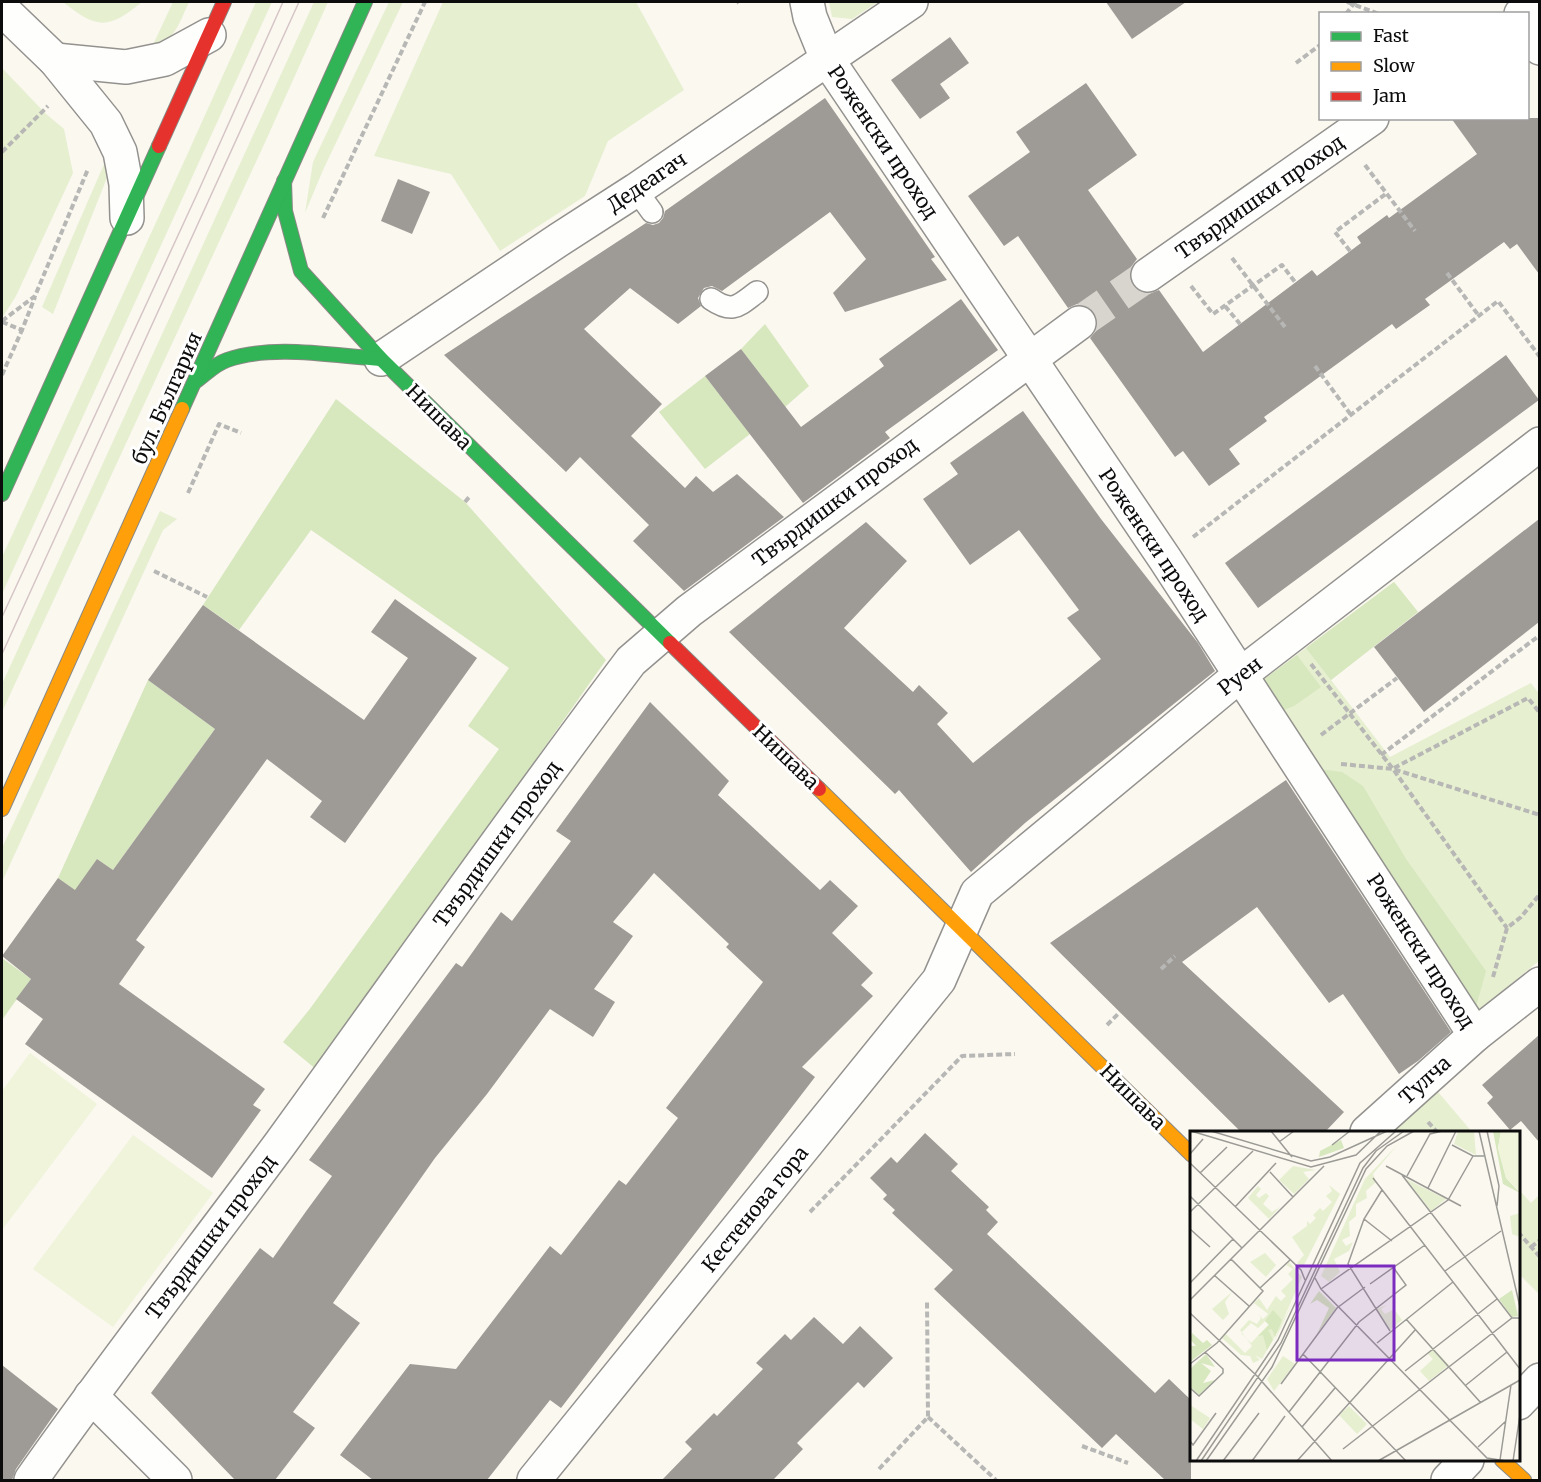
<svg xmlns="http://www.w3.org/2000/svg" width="1541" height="1482" font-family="Merriweather,serif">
  <rect width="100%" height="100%" fill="#fbf8f0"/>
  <g fill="#e6efd0">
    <path d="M63,2H142C108,30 97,29 63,2Z"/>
    <path d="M173,2H189C179,23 176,40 152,47Z"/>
    <path d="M256,2H272L2,594V557L187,155Z"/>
    <path d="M314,2H328L267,138L2,712V684Z"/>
    <path d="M389,2H403L323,170L305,213L313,162Z"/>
    <path d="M443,2H636L684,90L608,141L585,196L500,251L451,174L374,156Z"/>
    <path d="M829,2H878L852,19L832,17Z"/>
    <path d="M2,68L45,113L64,129L73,173L16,296L2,318Z"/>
    <path d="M108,155L110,170L53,314L42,307Z"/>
    <path d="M160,511L177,519L163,530L2,882V848Z"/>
    <path d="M1394,582L1418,612L1331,680L1390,757L1531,683L1540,695L1539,961L1474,1014L1255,686Z"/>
    <path d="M1427,1079L1472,1132H1376Z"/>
    <path d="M1518,1189L1531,1203L1539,1195V1294L1519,1274Z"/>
  </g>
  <g fill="#d7e7be">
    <path d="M765,324L809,386L785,407L741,349Z"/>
    <path d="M705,376L750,434L705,469L659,412Z"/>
    <path d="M336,399L465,502L606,660L317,1070L283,1042L309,1010L499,749L468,726L509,668L311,530L239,630L203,605Z"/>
    <path d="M1394,582L1418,612L1331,680L1306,648Z"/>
    <path d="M1297,655L1321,687L1294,706L1274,714L1255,686Z"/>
    <path d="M148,680L215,729L113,870L97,859L90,901L58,878Z"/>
    <path d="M1311,768L1342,772L1363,786L1406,859L1486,971L1474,1014Z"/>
    <path d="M2,958L31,979L2,1020Z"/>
  </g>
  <g fill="#eff4da">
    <path d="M30,1053L97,1104L2,1230V1091Z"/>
    <path d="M133,1135L213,1193L113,1327L33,1269Z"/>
  </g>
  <g fill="#9e9a96">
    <path d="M1106,2H1186L1132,39Z"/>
    <path d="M950,37L969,63L940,84L950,98L920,119L891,80Z"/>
    <path d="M1086,83L1137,155L1088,190L1137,259L1131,267L1129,276L1133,286L1141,292L1149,294L1159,290L1203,352L1312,270L1317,276L1361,243L1357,237L1387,215L1389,218L1477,154L1451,118H1539V274L1517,244L1510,249L1504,242L1425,299L1430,305L1396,329L1392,324L1264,417L1267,421L1229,449L1240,464L1209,486L1183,451L1175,457L1090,338L1096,331L1098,321L1094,311L1086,306L1077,304L1068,308L1018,236L1004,246L968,196L1030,152L1016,132Z"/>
    <path d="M825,98L935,257L931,259L947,280L845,312L833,293L866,259L830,212L722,291L712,286L704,288L698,298L701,306L678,324L630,288L584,329L662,404L631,436L685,488L696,476L713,492L737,474L784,517L684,591L633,541L649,525L580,457L566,472L444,355L646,223L653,225L659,223L663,218L665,211Z"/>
    <path d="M398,179L430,192L412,234L381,221Z"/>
    <path d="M961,299L998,350L885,432L890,438L803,503L705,376L741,349L801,427L884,366L879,359Z"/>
    <path d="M1506,355L1539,400L1258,608L1225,563Z"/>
    <path d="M1023,411L1101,519L1198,643L1215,671L1025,823L971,872L899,790L895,794L729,632L866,522L907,561L844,628L913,692L919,685L948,713L937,724L973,763L1101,659L1067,618L1079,610L1019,530L970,565L923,499L958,474L950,463Z"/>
    <path d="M1539,519V622L1424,712L1374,647Z"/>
    <path d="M395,599L477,658L345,843L310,817L322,801L267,759L136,940L145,947L119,984L265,1089L253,1105L261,1110L212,1178L25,1044L43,1019L16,999L31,979L2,956L58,878L75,890L97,859L113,870L215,729L148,680L203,605L364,720L408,658L371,632Z"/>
    <path d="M650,702L729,781L718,795L820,890L830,880L858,906L832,933L873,973L861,985L873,996L802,1067L815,1077L561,1408L550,1400L487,1480H373L340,1455L410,1364L456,1369L550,1246L561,1255L619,1180L626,1185L678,1118L666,1108L763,982L726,947L729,944L654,873L613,922L633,936L594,989L615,1002L593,1037L550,1009L487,1094L435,1158L333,1303L360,1323L293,1412L315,1428L275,1480H235L151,1393L260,1248L273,1258L307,1210L332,1176L309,1160L456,963L462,967L501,912L512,921L571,841L556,831Z"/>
    <path d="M1286,780L1451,1032L1418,1061L1399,1074L1343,994L1329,1003L1257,907L1182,962L1344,1112L1325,1132H1241L1050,943Z"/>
    <path d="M1539,1035V1142L1521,1121L1510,1130L1487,1103L1493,1097L1482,1085Z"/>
    <path d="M925,1133L958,1164L951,1171L989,1207L986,1210L998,1222L987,1234L1155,1393L1169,1379L1191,1400V1480H1165L1116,1434L1102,1448L934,1289L953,1270L892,1213L895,1210L883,1199L887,1195L870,1178L891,1157L897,1163Z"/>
    <path d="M814,1317L843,1344L860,1326L893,1358L864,1388L858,1382L797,1443L803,1449L773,1480H662L692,1449L685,1442L714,1413L717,1416L763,1369L756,1363L785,1334L791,1340Z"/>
    <path d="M2,1365L58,1409L16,1469L12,1480H2Z"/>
  </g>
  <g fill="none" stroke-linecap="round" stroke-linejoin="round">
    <path stroke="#d7d5ce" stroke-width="33" stroke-dasharray="33 16" stroke-linecap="butt" d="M1079,323L1148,275"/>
    <g stroke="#94928f" stroke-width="24">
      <g id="lane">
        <path d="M636,190L652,212"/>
        <path d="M711,299C733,314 738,306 757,292"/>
      </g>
    </g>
    <g stroke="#94928f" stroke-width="36">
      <g id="street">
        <path d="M807,2L810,17L827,59L1165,559L1475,1035"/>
        <path d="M2,9L55,60L106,123L120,152L126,184L127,218"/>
        <path d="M1521,14L1539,2"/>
        <path d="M1528,31L1540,48"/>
        <path d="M55,60L126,67L165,59L209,35"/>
        <path d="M1148,275L1372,118"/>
        <path d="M381,359L560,239L636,190L911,2"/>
        <path d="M1367,1132L1475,1035L1540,984"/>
        <path d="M91,1396L175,1480"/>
        <path d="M1518,1403L1540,1380"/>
        <path d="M31,1480C111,1366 197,1256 280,1144C397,983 511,820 631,661L689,611L1079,323"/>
        <path d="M534,1480L939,980L977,893L1240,675L1540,444"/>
        <path d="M1448,1480L1467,1460"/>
      </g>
    </g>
    <g stroke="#8a8985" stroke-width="16">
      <g id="fast">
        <path d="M284,181L285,211L301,271L381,359L670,643"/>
        <path d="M196,381C206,374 215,364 227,360C272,344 334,356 381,359"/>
        <path d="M182,409L365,2"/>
        <path d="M2,494L159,146"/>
      </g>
    </g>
    <g stroke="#8a8985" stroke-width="16">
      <g id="slow">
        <path d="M819,789L1192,1155"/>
        <path d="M2,809L182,409"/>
        <path d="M1502,1460L1524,1480"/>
      </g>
    </g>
    <g stroke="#8a8985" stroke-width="16">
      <g id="jam">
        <path d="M159,146L224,2"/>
        <path d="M670,643L819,789"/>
      </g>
    </g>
    <g stroke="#b7b7b5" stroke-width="4" stroke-dasharray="6 3" stroke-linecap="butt">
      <path d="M738,2L739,3"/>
      <path d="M1347,2L1379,14"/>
      <path d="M1346,14L1355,2"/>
      <path d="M1296,63L1320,45"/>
      <path d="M2,152L48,106"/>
      <path d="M1365,165L1415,231"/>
      <path d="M323,218L425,2"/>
      <path d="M1350,251L1335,232L1387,193"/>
      <path d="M1232,258L1285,327"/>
      <path d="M1447,273L1479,316"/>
      <path d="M1191,286L1213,314L1282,265L1295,282"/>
      <path d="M1225,306L1240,324"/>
      <path d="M2,321L35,296L88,169"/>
      <path d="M2,322L22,330L35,297"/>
      <path d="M1315,366L1351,415"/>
      <path d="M2,375L22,330"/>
      <path d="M188,493L219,424L241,433"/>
      <path d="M465,502L470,496"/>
      <path d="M1193,537L1498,301L1540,357"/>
      <path d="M154,571L207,597"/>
      <path d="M1311,664L1393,769L1507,928"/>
      <path d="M1321,735L1397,678"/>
      <path d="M1381,755L1540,635"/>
      <path d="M1341,764L1393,769L1540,815"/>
      <path d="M1394,768L1528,698L1540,713"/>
      <path d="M1161,969L1175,956"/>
      <path d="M1493,977L1507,928L1521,917L1540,894"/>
      <path d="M1107,1025L1120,1012"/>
      <path d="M1428,1122L1437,1132"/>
      <path d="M810,1212L962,1056L1015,1054"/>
      <path d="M1518,1232L1540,1257"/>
      <path d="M1531,1247L1540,1240"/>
      <path d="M928,1417L996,1480"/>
      <path d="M1082,1446L1128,1463"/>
      <path d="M879,1469L928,1417L927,1300"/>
    </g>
    <use href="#lane" stroke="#fefefd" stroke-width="21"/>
    <use href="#street" stroke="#fefefd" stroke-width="33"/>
    <use href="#fast" stroke="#30b455" stroke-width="14"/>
    <use href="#slow" stroke="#ff9f0a" stroke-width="14"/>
    <use href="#jam" stroke="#e5322d" stroke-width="14"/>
    <g stroke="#d6c5c6" stroke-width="1.5">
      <path d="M2,617L198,192L283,2"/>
      <path d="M2,654L299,2"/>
    </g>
  </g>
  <g text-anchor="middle" stroke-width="6" stroke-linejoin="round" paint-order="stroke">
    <g font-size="20" fill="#0c0c0c" stroke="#fff">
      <text transform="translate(883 142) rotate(56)" y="7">Роженски проход</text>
      <text transform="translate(647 182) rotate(-34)" y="7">Дедеагач</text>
      <text transform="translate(1260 197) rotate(-35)" y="7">Твърдишки проход</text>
      <text transform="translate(167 398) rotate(-66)" y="7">бул. България</text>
      <text transform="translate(439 417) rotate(45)" y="7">Нишава</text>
      <text transform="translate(835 502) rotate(-37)" y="7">Твърдишки проход</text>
      <text transform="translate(1154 545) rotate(56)" y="7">Роженски проход</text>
      <text transform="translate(1240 676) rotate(-38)" y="7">Руен</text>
      <text transform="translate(786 757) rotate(44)" y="7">Нишава</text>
      <text transform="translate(497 844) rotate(-54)" y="7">Твърдишки проход</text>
      <text transform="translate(1421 951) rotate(57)" y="7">Роженски проход</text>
      <text transform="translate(1425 1080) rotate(-42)" y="7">Тулча</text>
      <text transform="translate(1133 1097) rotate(45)" y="7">Нишава</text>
      <text transform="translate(755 1209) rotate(-51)" y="7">Кестенова гора</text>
      <text transform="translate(211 1237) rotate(-53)" y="7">Твърдишки проход</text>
    </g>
  </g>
  <g transform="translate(1190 1131)">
    <rect width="330" height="330" fill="#fbf8f0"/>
    <path d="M268,0H284L286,24L264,13ZM209,12L183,43L186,51L176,60L177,67L166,73V85L159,91L160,105L152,109L156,115L163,111L159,120L144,128L150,141L139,151L131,145L175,48ZM103,35L126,39L113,41L119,48L104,63L89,49ZM216,48L256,68L241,80ZM139,54L150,63L113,136L107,132L114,124L102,106L117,95V90L120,93L126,87L123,84L130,77L133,80L142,71L136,65L142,60ZM68,55L71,58L66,64L69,67L76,62L79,65L73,73L82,81L90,76L79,88L58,67ZM330,82V106L322,103L320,85ZM75,122L86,134L76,146L60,131ZM99,131L112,146L90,196L107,163L84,211L89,198L72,228L65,224L70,229L63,232L60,225L51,224L32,207L36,203L55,222L62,215L50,199L59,189L67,193L71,187L68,183L73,188L78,183L64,172L69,167L77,179L86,165L91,170L96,165L91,160L103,148L98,143L103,138L96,134ZM75,190L79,193L61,212L51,202L61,192L68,197ZM42,161L35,171L39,183L33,189L22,178ZM197,174L191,178L195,183L204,178L212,189L200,199L186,178ZM243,217L259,234L239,250L230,240L243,228L237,222ZM93,225L105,233L84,260L77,248ZM0,274L20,287L13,298L0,288ZM159,275L177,293L167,303L149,284Z" fill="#e6efd0" fill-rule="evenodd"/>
    <path d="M303,0H311L308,17L316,47L330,62L313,53ZM151,9L154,17L129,26L130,20ZM322,159L328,185L322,186L309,168ZM129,160L146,177L127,203L139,177L127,169L120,173ZM83,179L92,189L85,206L82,198L78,199L83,209L77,219L73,204L68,205L79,194L75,190ZM2,202L13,212L17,209L22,214L0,231V215H6L0,208ZM16,223L25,236L11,232L21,240L13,252L25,249L9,264L0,256V238Z" fill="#d7e7be"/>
    <path d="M311,0H330V61L316,47L308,17Z" fill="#eff4da"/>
    <path fill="none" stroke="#9b9a95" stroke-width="1.5" d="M1,0L121,36L166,24L191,0M21,0L121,30L140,26L197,0M81,0L102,26M289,0L330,176M297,0L309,55L307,75M89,11L104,0M142,14L160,0M262,14L283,25H294M0,23L13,8M0,32L111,139L115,149M196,35L271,75M80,41L103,66M10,42L37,16M212,44L322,187M217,45L240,3L252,0M183,47L330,238M238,57L266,0M192,59L174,88L158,133L200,200M0,65L52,117M45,76L86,32M0,81L63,20M174,88L202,110M0,98L20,116M255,140L311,100M24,144L59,175M125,147L131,158L297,327L316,330M0,152L43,108M180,153L235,114M70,157L100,129M131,158L258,69L283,25M0,169L134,35M0,182L67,245L142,330M216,188L291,272M187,212L263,151M113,223L216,330M0,233L27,212L73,160L41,128M215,240L307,168M91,253L147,177L175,156M276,254L317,221M0,257L9,265L33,242V238L15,221M99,281L169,191L216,154L203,136M112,296L145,257M0,310L3,314L26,282M288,316L316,290M153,318L322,187H330M310,329L321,254M6,330L88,209L170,32L206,0M11,330L91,212L173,37L186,20L214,0M16,330L82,236L176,38L197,15L224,0M33,330L69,282M62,330L95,285M107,330L226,198M188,330L330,249M323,330L330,284"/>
    <path fill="#7b2cbf" fill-opacity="0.15" stroke="#7b2cbf" stroke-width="3" d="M107,135H204V229H107Z"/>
    <rect width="330" height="330" fill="none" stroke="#0c0c0c" stroke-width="3"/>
  </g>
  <rect width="1541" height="1482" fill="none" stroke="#0c0c0c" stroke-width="6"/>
  <rect x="1319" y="12" width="210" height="108" fill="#ffffff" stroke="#9e9e9e" stroke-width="1.5"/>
  <rect x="1331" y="32" width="30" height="9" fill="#30b455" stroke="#9e9e9e" stroke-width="1.5"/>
  <text x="1373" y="42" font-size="18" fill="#0c0c0c">Fast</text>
  <rect x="1331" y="62" width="30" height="9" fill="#ff9f0a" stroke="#9e9e9e" stroke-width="1.5"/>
  <text x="1373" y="72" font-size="18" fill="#0c0c0c">Slow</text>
  <rect x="1331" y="92" width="30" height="9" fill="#e5322d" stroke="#9e9e9e" stroke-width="1.5"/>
  <text x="1373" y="102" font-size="18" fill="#0c0c0c">Jam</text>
</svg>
